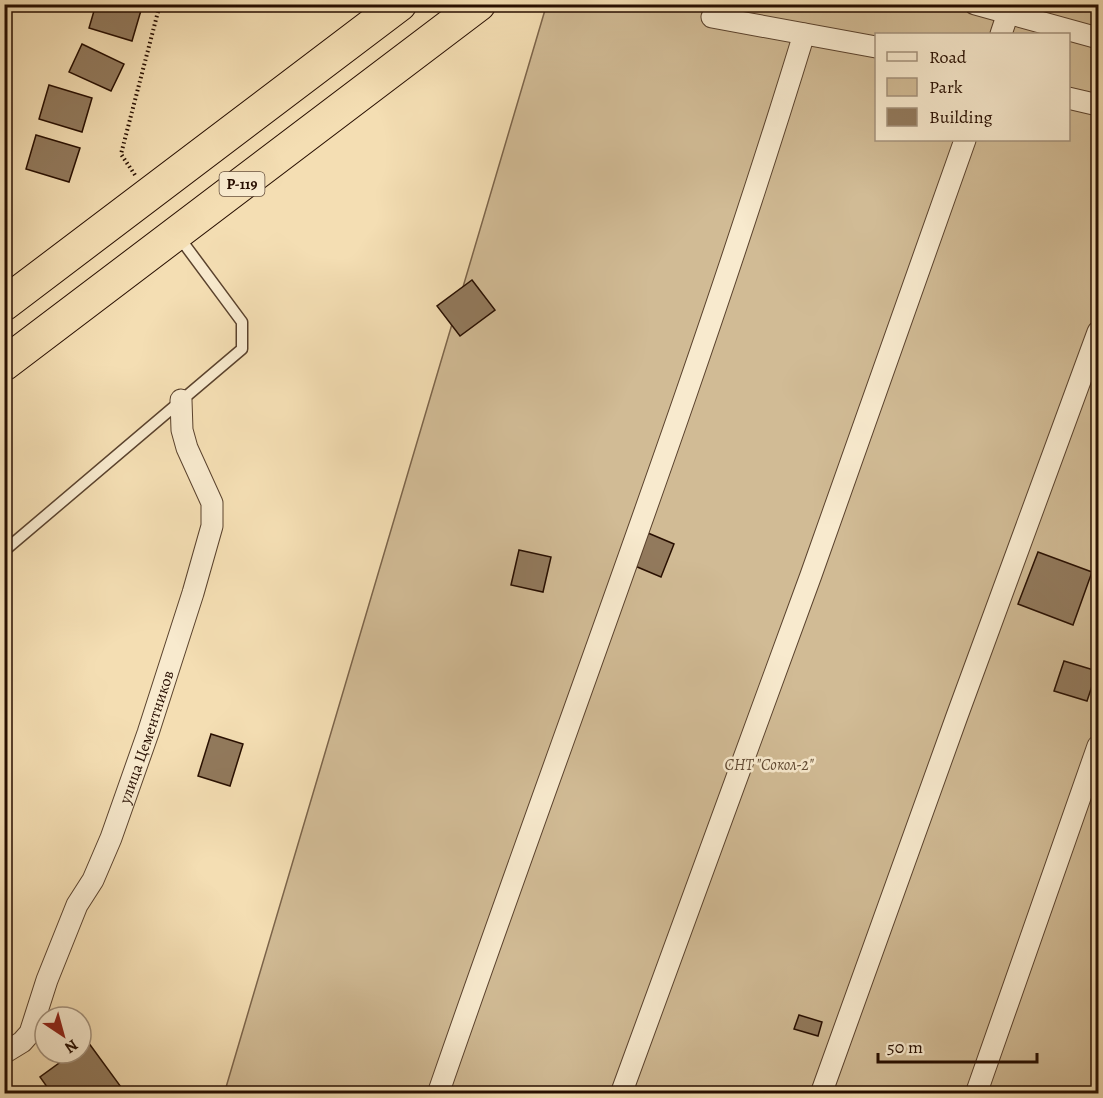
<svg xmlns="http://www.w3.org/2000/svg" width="1103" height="1098" font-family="Alegreya,serif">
  <rect width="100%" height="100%" fill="#f4deb3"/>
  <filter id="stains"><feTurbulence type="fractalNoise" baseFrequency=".00333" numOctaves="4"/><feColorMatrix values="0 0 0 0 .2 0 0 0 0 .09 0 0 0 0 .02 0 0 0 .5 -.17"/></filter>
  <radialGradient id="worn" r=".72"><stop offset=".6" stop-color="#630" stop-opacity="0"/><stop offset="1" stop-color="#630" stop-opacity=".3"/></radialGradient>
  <path fill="#d1bb95" stroke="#7c644a" stroke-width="1.5" fill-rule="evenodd" d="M552,4L1098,5V1093L224,1094L545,10ZM876,34H1068V140H876Z"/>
  <g fill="#927a5d" stroke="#270e00" stroke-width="1.5">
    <path d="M96,4H133L142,7L132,41L89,28Z"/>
    <path d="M82,44L124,64L111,91L69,72Z"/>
    <path d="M49,85L92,98L82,132L39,119Z"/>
    <path d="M36,135L80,148L69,182L26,169Z"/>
    <path d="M472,280L495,310L460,336L437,306Z"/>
    <path d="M648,533L674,544L661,577L635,566Z"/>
    <path d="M519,550L551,557L543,592L511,585Z"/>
    <path d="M1038,552L1092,572L1073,625L1018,604Z"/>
    <path d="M1064,661L1097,671L1087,701L1054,691Z"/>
    <path d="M211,734L243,744L230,786L198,776Z"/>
    <path d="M799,1015L822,1022L818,1036L794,1029Z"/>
    <path d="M88,1042L121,1087L112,1094H52L40,1077L73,1053H81V1047Z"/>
  </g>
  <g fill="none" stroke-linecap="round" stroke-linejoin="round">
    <g stroke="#5a422d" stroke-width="13">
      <path id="service" d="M4,551L242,349V322L179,237"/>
    </g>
    <g stroke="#5a422d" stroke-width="23">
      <g id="minor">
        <path d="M975,4L1098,38"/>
        <path d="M712,17L876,47"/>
        <path d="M1001,34L1011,4"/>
        <path d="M1068,98L1098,105"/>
        <path id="s1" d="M4,1053L22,1042L30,1033L47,980L77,905L93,880L111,838L148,733L193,593L212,526V503L187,448L182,430L181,400"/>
        <path d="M438,1094C560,741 695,391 804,34"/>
        <path d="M621,1094L811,575L965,140"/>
        <path d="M821,1094L957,716L1098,332"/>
        <path d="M976,1094L1098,746"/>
      </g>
    </g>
    <g stroke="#270e00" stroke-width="35">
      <g id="trunk">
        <path d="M4,304L400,4"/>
        <path d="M4,364L479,4"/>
      </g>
    </g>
    <path stroke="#270e00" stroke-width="4" stroke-dasharray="1.5 3" stroke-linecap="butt" d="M135,175L121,154L160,4"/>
    <use href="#service" stroke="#f8eace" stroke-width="10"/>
    <use href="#minor" stroke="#f8eace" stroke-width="21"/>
    <use href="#trunk" stroke="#f4deb3" stroke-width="33"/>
  </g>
  <g text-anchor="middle" stroke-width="5" stroke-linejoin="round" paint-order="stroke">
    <rect fill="#f8eace" stroke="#66503e" stroke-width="1.5" x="219.5" y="172" width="45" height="24" rx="4.5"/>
    <g font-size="15" font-weight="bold" fill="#270e00">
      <text x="242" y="189">Р-119</text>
    </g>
    <g font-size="16" fill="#270e00" stroke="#f8eace">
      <text dy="6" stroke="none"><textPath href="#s1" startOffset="352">улица Цементников</textPath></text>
    </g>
    <g font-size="16" font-style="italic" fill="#624b34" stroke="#f8eace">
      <text x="769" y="770">СНТ "Сокол-2"</text>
    </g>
  </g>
  <rect width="1103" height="1098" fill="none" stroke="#f4deb3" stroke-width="24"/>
  <rect x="6" y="6" width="1091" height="1086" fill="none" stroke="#270e00" stroke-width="3"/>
  <rect x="12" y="12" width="1079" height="1074" fill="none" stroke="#270e00" stroke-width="1.5"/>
  <rect x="875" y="33" width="195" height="108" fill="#f8eace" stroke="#a4927c" stroke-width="1.5"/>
  <rect x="887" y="52" width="30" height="9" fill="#f8eace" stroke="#a4927c" stroke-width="1.5"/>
  <text x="929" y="63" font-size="18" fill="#270e00">Road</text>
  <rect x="887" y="78" width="30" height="18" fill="#d1bb95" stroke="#a4927c" stroke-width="1.5"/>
  <text x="929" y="93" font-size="18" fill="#270e00">Park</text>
  <rect x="887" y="108" width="30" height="18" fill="#927a5d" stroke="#a4927c" stroke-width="1.5"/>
  <text x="929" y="123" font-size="18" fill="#270e00">Building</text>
  <g transform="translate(63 1035) rotate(144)"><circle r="28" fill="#f8eace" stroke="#a4927c" stroke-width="1.5"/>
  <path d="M0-4.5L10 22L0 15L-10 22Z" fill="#8f2418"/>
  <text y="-9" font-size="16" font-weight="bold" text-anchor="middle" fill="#270e00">N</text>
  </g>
  <path d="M878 1053v9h159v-9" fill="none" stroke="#270e00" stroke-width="3"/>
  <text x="887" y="1053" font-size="18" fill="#270e00" stroke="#f8eace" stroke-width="4.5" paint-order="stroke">50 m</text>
  <rect width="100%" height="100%" filter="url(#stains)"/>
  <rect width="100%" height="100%" fill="url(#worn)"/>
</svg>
